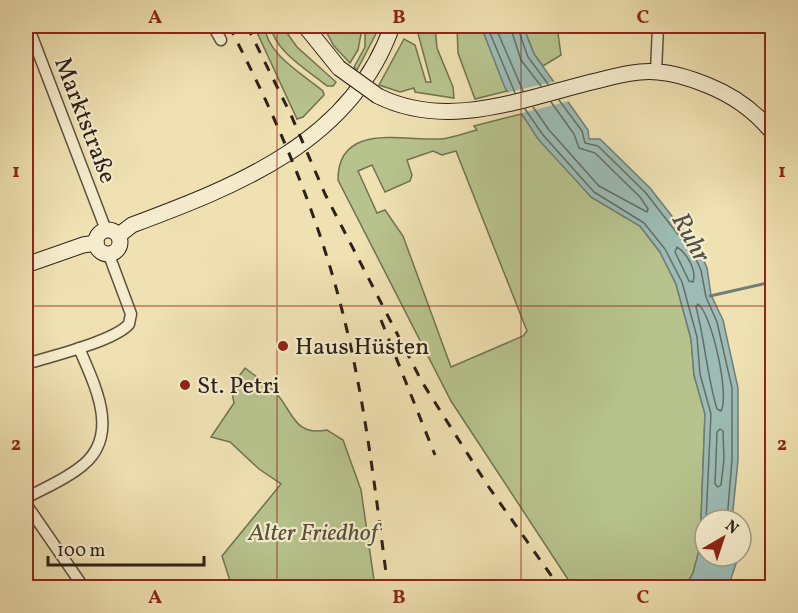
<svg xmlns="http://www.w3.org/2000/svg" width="798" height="613" font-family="Vollkorn,serif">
  <rect width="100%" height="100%" fill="#efe1b2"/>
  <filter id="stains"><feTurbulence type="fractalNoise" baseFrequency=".00333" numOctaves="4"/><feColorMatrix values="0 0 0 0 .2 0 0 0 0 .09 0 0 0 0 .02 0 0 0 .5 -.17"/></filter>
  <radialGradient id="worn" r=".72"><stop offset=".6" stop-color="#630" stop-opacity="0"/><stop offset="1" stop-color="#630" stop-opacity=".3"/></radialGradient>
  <g fill="#b7c38d" stroke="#727252" stroke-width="1.5" fill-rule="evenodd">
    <path d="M254,26H265C265,53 304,75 323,91L324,95L303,117L297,119Z"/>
    <path d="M271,26H282L297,47L336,82L333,86H327C309,71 273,50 271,26Z"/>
    <path d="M323,26H380L357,70L354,67L365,47V31L361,34L358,50L350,63L334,46Z"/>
    <path d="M416,26H435L437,48L453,87L454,98L415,92L414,88L400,92L379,85L404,39L415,45L426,82H431Z"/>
    <path d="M457,26H481L507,91L475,99L458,53Z"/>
    <path d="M523,26H557L561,55L543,66L534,54Z"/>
    <path d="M521,114L591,197L640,226L660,252L676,284L691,339L694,375L705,414L700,547L693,573L685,587H573L451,401L338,180C338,122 402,141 441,139C452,138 465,133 477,130L474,126ZM433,151L442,155L456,151L527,331L523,336L451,367L403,236L385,210L377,213L358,171L372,165L385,192L410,181L412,175L407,160Z"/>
    <path d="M245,368C255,376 267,383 275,392C293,410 293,437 327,430L343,440L361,490L375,587H232L222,556L281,484L259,469L230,442L211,437L234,403L231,387Z"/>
  </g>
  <path fill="#9cbcb5" stroke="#707e76" stroke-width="1.5" d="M481,26H523L534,54L588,130L589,139H600L650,188L700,252L707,268L711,295L723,320L738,388V460L732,520H705V556H736L737,561L728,587H685L693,573L700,547L705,414L694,375L691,339L676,284L660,252L640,226L591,197L538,139L505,88Z"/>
  <path fill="#efe1b2" d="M557,81L570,101L518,114L505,93Z"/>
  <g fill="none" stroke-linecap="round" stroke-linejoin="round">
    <g stroke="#646e66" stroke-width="1.5">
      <path d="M487,26L515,93"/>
      <path d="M495,26L523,91"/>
      <path d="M510,26L521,60L541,86"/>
      <path d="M517,26L528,57L548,84"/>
      <path d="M559,100L582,131L585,143L598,146L645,192L694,255L701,270L706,297L717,322L732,388V460L727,520"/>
      <path d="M533,107L549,130L599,186L647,212L648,209L640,197L595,153L579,148L574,134L551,102"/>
      <path d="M525,109L543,135L594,192L644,223L665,249L682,282L697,337L700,374L711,414L706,520"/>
      <path d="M677,247C687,253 697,271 693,282L689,281L675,252Z"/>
      <path d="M698,304C712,314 730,397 721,411L717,409C707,376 705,341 696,307Z"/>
      <path d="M720,429L723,431L724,459L721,485L718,487L715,484L717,432Z"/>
    </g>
    <path stroke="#707e76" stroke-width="3" d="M710,296L772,282"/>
    <g stroke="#5e503e" stroke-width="13">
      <g id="street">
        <path d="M28,26L106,230"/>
        <path d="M213,26L221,40"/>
        <path d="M656,72L658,26"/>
        <path d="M26,364C49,357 115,341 129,324L131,314L109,255"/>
        <path d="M26,498C44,488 67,479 83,465C121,434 94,384 79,348"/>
        <path d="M26,504L84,588"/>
      </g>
    </g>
    <g stroke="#2d2017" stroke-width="17">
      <g id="secondary">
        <path d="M305,26L339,68"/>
        <path d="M378,96C449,131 524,98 596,81C616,76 637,70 658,72C675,73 692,79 707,85C732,95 755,111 772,132"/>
        <circle cx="108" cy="242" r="12"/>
        <path d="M119,235L132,225C236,186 352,142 392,26"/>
        <path d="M26,265L83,245L96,243"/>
      </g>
    </g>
    <use href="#street" stroke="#f5eccd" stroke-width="10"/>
    <use href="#secondary" stroke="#f5eccd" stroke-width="15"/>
    <g stroke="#2d2017" stroke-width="3" stroke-dasharray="10 10" stroke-linecap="butt">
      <path d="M229,26C277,118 319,216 344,318C366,406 376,497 388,588"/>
      <path d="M247,26L291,115L325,194L422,382L488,486L560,588"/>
      <path d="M381,320L435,455"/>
    </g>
    <g stroke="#2d2017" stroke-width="17" stroke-linecap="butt">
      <path id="secondary-bridge" d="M339,68L378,96"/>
    </g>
    <use href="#secondary-bridge" stroke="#f5eccd" stroke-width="15"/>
  </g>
  <path fill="none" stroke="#8f2418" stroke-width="1.5" stroke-opacity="0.55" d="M277,26V588M521,26V588M26,306H772"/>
  <g fill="#8f2418" stroke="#f5eccd" stroke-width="2">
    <circle cx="283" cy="346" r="6"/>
    <circle cx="185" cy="385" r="6"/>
  </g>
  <g text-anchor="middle" stroke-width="4.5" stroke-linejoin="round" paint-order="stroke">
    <g font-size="24" fill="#2d2017" stroke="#f5eccd">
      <text transform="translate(86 120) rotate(69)" y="8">Marktstraße</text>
    </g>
    <g font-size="24" fill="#2d2017" stroke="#f5eccd" text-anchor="start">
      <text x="295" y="354">Haus Hüsten</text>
      <text x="197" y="393">St. Petri</text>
    </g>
    <g font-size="24" font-style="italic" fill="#56513a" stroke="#f5eccd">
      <text x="313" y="540">Alter Friedhof</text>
    </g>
    <g font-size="26" font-style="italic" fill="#4e4f46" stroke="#f5eccd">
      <text transform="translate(692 237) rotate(61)" y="9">Ruhr</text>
    </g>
  </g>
  <rect width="798" height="613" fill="none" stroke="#efe1b2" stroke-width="66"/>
  <g transform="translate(723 538) rotate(39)"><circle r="28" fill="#f5eccd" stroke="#a59a84" stroke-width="1.5"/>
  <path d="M0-4.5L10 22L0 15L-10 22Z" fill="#8f2418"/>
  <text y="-9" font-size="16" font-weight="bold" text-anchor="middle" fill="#2d2017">N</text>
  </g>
  <path d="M48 556v9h156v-9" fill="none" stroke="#2d2017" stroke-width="3"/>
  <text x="57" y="556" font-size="18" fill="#2d2017" stroke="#f5eccd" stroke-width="4.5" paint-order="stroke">100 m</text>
  <rect x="33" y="33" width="732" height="547" fill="none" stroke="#8f2418" stroke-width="2"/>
  <g font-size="20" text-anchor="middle" font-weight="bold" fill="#8f2418">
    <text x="155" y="23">A</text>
    <text x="399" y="23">B</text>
    <text x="643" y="23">C</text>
    <text x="16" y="177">1</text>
    <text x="782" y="177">1</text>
    <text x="16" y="450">2</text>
    <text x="782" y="450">2</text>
    <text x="155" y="603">A</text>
    <text x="399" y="603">B</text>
    <text x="643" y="603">C</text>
  </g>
  <rect width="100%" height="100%" filter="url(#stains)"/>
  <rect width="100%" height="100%" fill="url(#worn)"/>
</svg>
